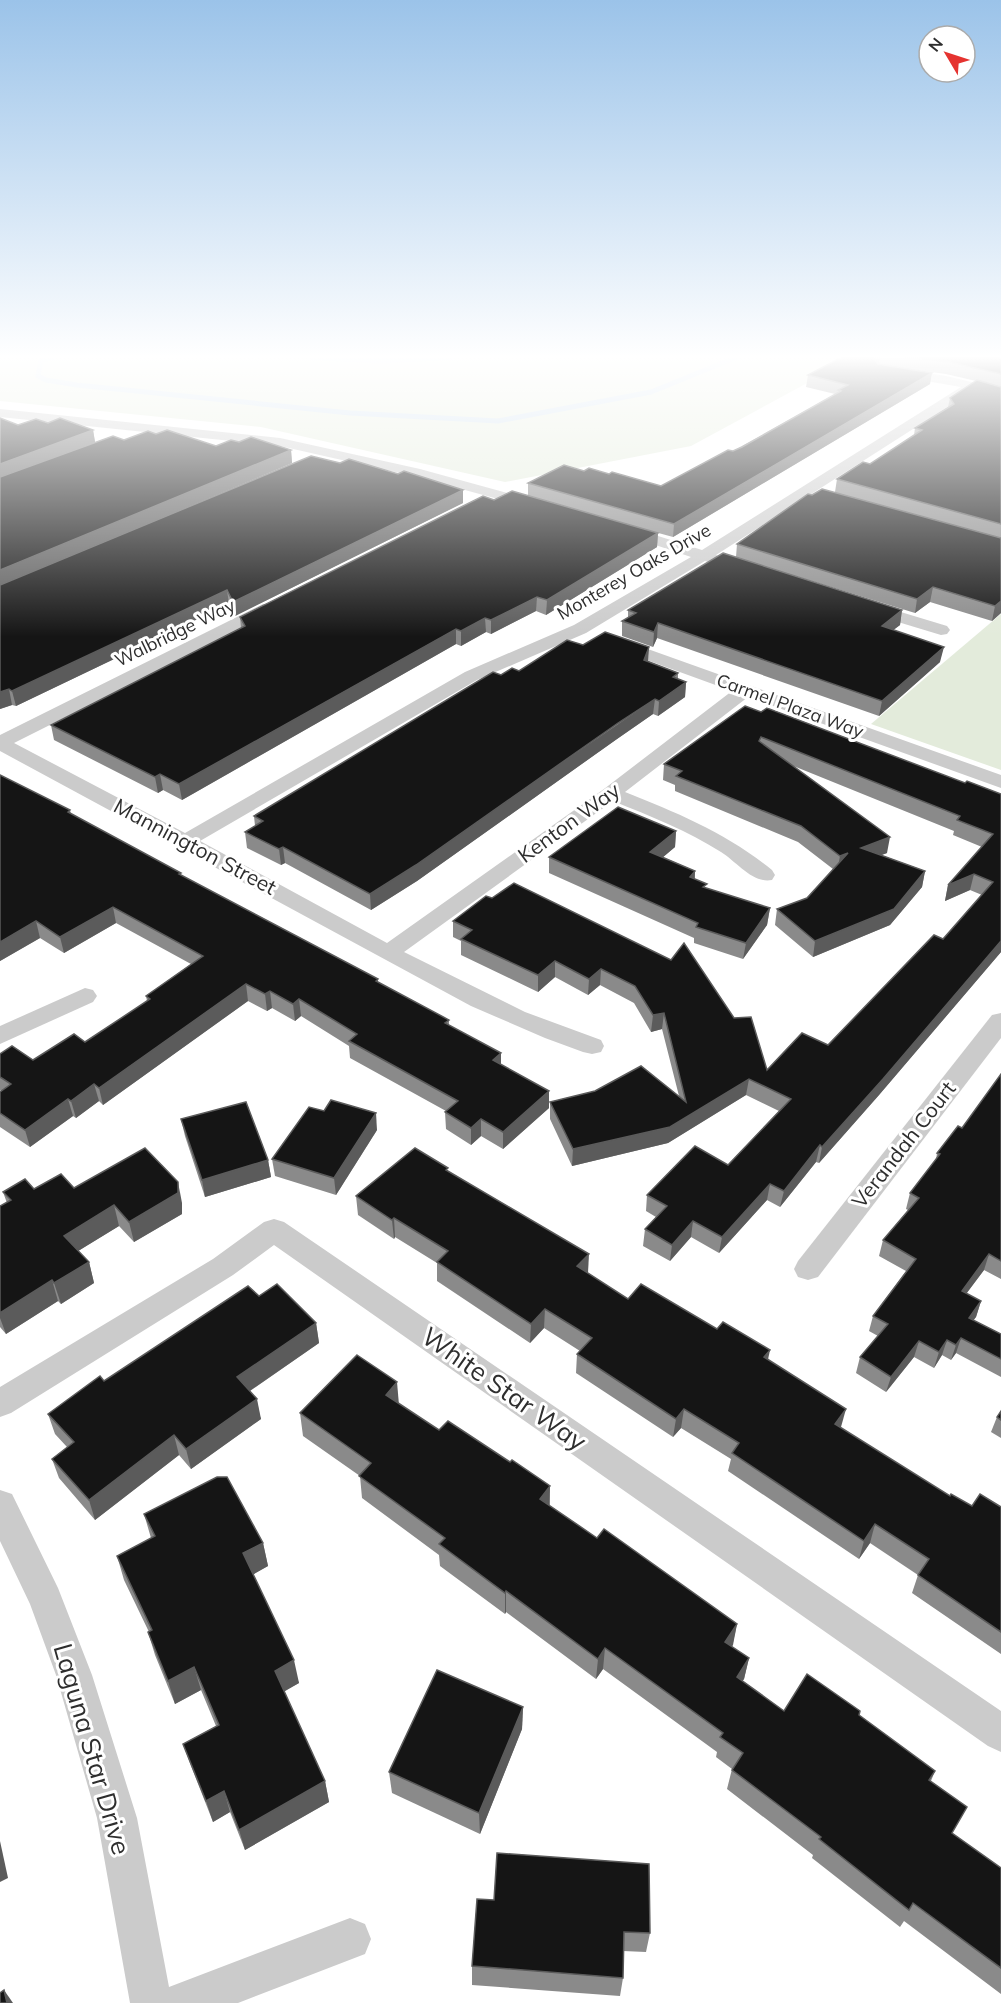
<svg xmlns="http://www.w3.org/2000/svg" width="1001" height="2003" font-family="Mulish,sans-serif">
  <rect width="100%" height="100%" fill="#fff"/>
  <g fill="#e3ebdb">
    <path d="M0,357H855L691,446L505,482L261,427L0,401Z"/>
    <path d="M1001,614V770L871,724Z"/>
  </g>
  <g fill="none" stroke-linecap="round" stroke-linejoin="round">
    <g stroke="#c7daeb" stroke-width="5">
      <path d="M54,357L41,360L38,376L46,380L77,385L350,413L498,421L651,392L737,357"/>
      <path d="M307,357L380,361L454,357"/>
    </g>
    <g fill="#cbcbcb" fill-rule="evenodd">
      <path d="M901,369L946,376L1001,389V397L974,390L716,555L750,566L752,569L750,572L744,574L705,561L586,633L477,680L200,841L387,943L604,789L732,691L611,647L608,643L611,639L617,638L1001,775V788L748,697L625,792C678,813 728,834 772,870L775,875L772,880C753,884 737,862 721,852C688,831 650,816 613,801L404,952L525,1012L601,1040L604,1046L601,1052L592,1054L583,1052L545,1038L471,1006L0,751V735L263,604H275L277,608L275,612L14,743L185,833L465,672L574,625L691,557L623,534L620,531L623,528H633L702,550L961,387L897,376L895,373Z"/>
      <path d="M0,409L280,438L420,469L536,501L538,504L531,508L417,477L280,446L0,417Z"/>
      <path d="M871,603L947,626L950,630L947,634L941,635L865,612L863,608Z"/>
      <path d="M85,988L93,990L97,996L93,1002L0,1044V1026Z"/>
      <path d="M1001,1013V1038L818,1277L808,1280L798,1277L794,1269L798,1261L992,1015Z"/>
      <path d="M274,1219L284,1222L1001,1711V1752L988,1746L274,1245L233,1275L11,1413L0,1417V1387L213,1259L264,1222Z"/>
      <path d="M0,1490L12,1494L58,1588L92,1675L137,1818L169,1987L350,1918L365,1924L371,1939L365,1954L238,2003H130L97,1818L56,1675L30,1604L0,1541Z"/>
    </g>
  </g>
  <g fill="#8a8a8a">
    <path d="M842,357H1001V613L992,621L930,602L915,613L786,573L902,610L900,625L893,630L940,662L879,716L657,638L653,647L622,636V621L628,618V610L736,557L737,544L812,495L835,492L837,479L870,464L914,435L915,428L948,407L950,398L976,381L946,374L902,368L930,384L673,537L600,517L658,533L657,547L546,615L536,611L491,634L486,632L461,646L456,644L182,800L163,790L158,793L54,740L51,725L241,628L240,617L494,500L528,496V483L584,471L609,474L661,486L733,451L835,394L806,387L808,375Z"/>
    <path d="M48,423L93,430L95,442L124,440L156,434L216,446L239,442L291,450L292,463L60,560L340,463L398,474L463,490V503L235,616L229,604L16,706L12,705L0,709L18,425Z"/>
    <path d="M583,645L648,661L678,673V679L686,682L685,697L658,716L653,714L617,739L417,881L371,910L285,863L281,865L247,848L245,832L255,826L254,816L501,675L519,671Z"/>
    <path d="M761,712L965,783L1001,794V952L879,1095L819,1163L816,1162L780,1207L767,1200L719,1253L691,1237L670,1261L643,1246L645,1229L656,1217L646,1211L647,1195L728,1165L779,1111L746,1095L668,1143L572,1166L550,1119V1102L679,1096L662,1029L651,1032L634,1003L600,985L588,995L555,977L538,992L461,955V941L453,937V921L492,898L514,883L767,1070L828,1045L943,939L982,895L970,890L945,901L948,885L982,847L953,835L954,831L791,765L887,853L881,855L925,871L922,887L890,925L813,957L775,925L777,909L807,898L833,869L798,842L675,791V785L663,780L664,764Z"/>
    <path d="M0,775L70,810L71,814L181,873V876L378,979V982L449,1020V1025L501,1064L549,1108L503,1149L481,1136L471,1145L446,1129L445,1112L446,1111L350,1058L349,1046L301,1016L295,1021L272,1008L267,1011L248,1001L103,1105L99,1101L76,1118L73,1116L30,1147L0,1127V1092L1,1091L0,1090V1054L33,1060L85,1042L147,1001L146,996L191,964L116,923L64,953L40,938L0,961Z"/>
    <path d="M676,831L675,847L663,857L695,871V879L706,889L770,908L767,925L743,959L694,943V938L549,873V857Z"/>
    <path d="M1001,1074V1279L984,1270L966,1294L981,1301L976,1317L973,1320L1001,1334V1377L956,1353L951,1360L942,1355L934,1368L914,1357L886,1392L856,1373L860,1357L878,1336L869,1331L873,1316L906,1271L879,1256L883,1240L908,1210L906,1209L910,1193L936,1160L937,1153L962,1128Z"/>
    <path d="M181,1119L268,1160L271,1177L205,1197L185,1136Z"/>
    <path d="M377,1130L336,1195L275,1176L272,1159Z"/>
    <path d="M448,1171L588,1273L628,1299L768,1360L841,1428L950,1496L972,1506L1001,1507V1654L912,1593L918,1575L870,1543L859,1559L728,1471L731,1459L681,1428L673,1437L576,1373L577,1354L580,1351L544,1328L530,1343L437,1281V1263L395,1237L394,1239L358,1215L356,1196Z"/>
    <path d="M74,1188L182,1203V1214L134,1242L119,1226L78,1251L89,1262L94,1283L61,1304L58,1301L6,1334L0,1327V1206L7,1203L3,1192L34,1189Z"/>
    <path d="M259,1296L316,1323L319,1343L250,1391L261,1419L191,1469L179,1455L95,1520L59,1478L52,1459L67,1447L55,1434L48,1414L104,1381Z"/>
    <path d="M399,1404L439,1430L510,1462L550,1486V1506L597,1538L737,1624L732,1647L749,1658L744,1679L742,1681L784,1711H860L859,1715L935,1771L931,1781L953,1834L1001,1868V1994L904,1921L900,1927L812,1858L813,1855L727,1789L732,1769L716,1757L717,1752L603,1669L596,1679L506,1612L505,1614L440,1566L439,1555L362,1498L360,1476L303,1436L300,1413Z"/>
    <path d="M1001,1411V1438L991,1432L997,1417Z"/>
    <path d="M144,1514L263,1543L268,1566L253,1574L299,1683L284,1691L325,1781L329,1802L245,1850L230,1812L213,1822L191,1766L183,1744L216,1726L201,1690L175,1704L155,1655L148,1632H149L124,1580L117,1556L151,1538Z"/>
    <path d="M523,1707L522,1729L480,1834L392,1793L389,1772Z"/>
    <path d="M477,1899L650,1933L646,1952L623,1951V1978L620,1996L472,1985V1966Z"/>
  </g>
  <g fill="#5b5b5b">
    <path d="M877,357H880L879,365L872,371L874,359Z"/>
    <path d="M932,373L930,384L673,537L674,524Z"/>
    <path d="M93,430L95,442L0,479V464Z"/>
    <path d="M291,450L292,463L0,586V570Z"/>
    <path d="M463,490V503L235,616L233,602Z"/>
    <path d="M658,533L657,547L546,615L547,600Z"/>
    <path d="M933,587L930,602L915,613L917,599Z"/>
    <path d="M227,590L229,604L16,706L12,691Z"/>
    <path d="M537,597L536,611L491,634V620Z"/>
    <path d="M1001,601V613L992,621L995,606Z"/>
    <path d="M902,610L900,625L879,641L882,626Z"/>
    <path d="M485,618L486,632L461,646V631Z"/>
    <path d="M658,623L657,638L653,647L654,632Z"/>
    <path d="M456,629V644L182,800L179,784Z"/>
    <path d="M649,647L648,662L644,660Z"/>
    <path d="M944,647L940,662L879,716L882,701Z"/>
    <path d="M686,682L685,697L658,716L659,701Z"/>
    <path d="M9,689L12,705L0,709V692Z"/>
    <path d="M655,699L653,714L617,739L417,881L371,910L370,894Z"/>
    <path d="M160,774L163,790L158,793L155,777Z"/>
    <path d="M676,831L675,847L649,869L650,852Z"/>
    <path d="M890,837L887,853L858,864L861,848Z"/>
    <path d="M283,847L285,863L281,865L279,849Z"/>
    <path d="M848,853L837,872L840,856Z"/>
    <path d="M695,871L694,888L690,877Z"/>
    <path d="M925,871L922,887L890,925L813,957L815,941Z"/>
    <path d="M974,874L970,890L945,901L948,885Z"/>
    <path d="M113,907L116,923L64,953L60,937Z"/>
    <path d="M770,908L767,925L743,959L746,943Z"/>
    <path d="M36,921L40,938L0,961V942Z"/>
    <path d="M1001,941V952L879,1095L819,1163L822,1147Z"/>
    <path d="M555,961V977L538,992V975Z"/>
    <path d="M601,969L600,985L588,995L589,979Z"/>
    <path d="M246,984L248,1001L103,1105L99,1088Z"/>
    <path d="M270,991L272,1008L267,1011L265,994Z"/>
    <path d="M299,999L301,1016L295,1021L293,1004Z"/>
    <path d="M664,1013L662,1029L651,1032L653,1015Z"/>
    <path d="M501,1053V1070L493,1060Z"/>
    <path d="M749,1079L746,1095L668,1143L572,1166L573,1149Z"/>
    <path d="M94,1084L99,1101L76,1118L71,1101Z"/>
    <path d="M549,1091V1108L503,1149V1132Z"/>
    <path d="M68,1099L73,1116L30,1147L25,1130Z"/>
    <path d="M376,1113L377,1130L336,1195L334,1178Z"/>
    <path d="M481,1119V1136L471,1145V1128Z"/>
    <path d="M820,1145L816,1162L780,1207L784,1191Z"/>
    <path d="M268,1160L271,1177L205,1197L202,1180Z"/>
    <path d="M178,1182L182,1203V1214L134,1242L129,1222Z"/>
    <path d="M770,1184L767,1200L719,1253L722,1237Z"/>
    <path d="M114,1205L119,1226L70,1256L64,1236Z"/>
    <path d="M394,1218L395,1237L394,1239L392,1220Z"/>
    <path d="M693,1221L691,1237L670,1261L672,1245Z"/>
    <path d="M589,1254L588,1273L577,1266Z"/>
    <path d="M989,1254L984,1270L957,1306L962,1291Z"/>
    <path d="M89,1262L94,1283L61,1304L54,1283Z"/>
    <path d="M52,1280L58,1301L6,1334L0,1318V1313Z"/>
    <path d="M981,1301L976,1317L964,1333L969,1318Z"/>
    <path d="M545,1309L544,1328L530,1343L531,1324Z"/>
    <path d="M316,1323L319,1343L241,1397L237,1377Z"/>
    <path d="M961,1338L956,1353L951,1360L956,1345Z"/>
    <path d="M947,1340L942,1355L934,1368L939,1352Z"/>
    <path d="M919,1341L914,1357L886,1392L891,1377Z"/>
    <path d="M770,1350L766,1369L764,1357Z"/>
    <path d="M397,1382L399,1405L386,1395Z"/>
    <path d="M257,1399L261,1419L191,1469L186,1449Z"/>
    <path d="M684,1409L681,1428L673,1437L676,1419Z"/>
    <path d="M846,1409L841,1427L830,1443L835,1424Z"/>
    <path d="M174,1435L179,1455L95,1520L89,1500Z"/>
    <path d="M550,1486L549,1509L540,1499Z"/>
    <path d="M875,1524L870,1543L859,1559L864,1541Z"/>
    <path d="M263,1543L268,1566L249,1577L243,1553Z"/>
    <path d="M506,1591V1612L505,1614V1593Z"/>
    <path d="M737,1624L733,1645L720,1663L725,1642Z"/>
    <path d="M605,1648L603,1669L596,1679L598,1659Z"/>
    <path d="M749,1658L744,1679L732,1697L737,1677Z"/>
    <path d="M294,1660L299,1683L280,1694L275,1671Z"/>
    <path d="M194,1667L201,1690L175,1704L168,1681Z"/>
    <path d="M523,1707L522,1729L480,1834L479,1813Z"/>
    <path d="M325,1781L329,1802L245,1850L239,1830Z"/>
    <path d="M224,1791L230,1812L213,1822L206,1801Z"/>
    <path d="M0,1841L8,1878L0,1882Z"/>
    <path d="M4,1990L13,2003H7Z"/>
  </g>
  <g fill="#151515" stroke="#5b5b5b" stroke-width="1.5">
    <path d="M842,357H877L874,359L878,364L932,373L674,524L528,483L564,465L584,471L589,468L609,474L612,472L661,486L728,450L733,451L742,447L841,391L838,390L848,385L808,375Z"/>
    <path d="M905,357H1001V374L949,362Z"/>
    <path d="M977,380L1001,387V524L837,479L863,462L870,464L922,430L915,428L954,404L950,398Z"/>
    <path d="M0,418L18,425L36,419L48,423L60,418L93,430L0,464Z"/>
    <path d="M167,430L216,446L231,440L239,442L251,437L291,450L0,570V477L113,436L124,440L148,431L156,434Z"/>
    <path d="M311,456L340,463L349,459L398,474L404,471L463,490L233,602L227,590L12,691L9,689L0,692V585Z"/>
    <path d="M822,489L1001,538V601L995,606L933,587L917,599L737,544L808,494L812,495Z"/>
    <path d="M512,491L658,533L547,600L537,597L491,620L485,618L461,631L456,629L179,784L160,774L155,777L51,725L245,626L240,617L483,496L494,500Z"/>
    <path d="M723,553L902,610L882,626L944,647L882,701L658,623L654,632L622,621L636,613L628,610Z"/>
    <path d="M605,632L649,647L644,660L678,673L673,677L686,682L659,701L655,699L618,723L416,865L370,894L283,847L279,849L245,832L263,821L254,816L493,672L501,675L512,668L519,671L567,640L583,645Z"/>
    <path d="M745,706L761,712L767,708L965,783L967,781L1001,794V941L883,1079L822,1147L820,1145L784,1191L770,1184L722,1237L693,1221L672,1245L645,1229L667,1206L647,1195L695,1146L728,1165L791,1099L749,1079L670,1127L573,1149L550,1102L595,1091L641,1066L686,1102L664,1013L653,1015L635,986L601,969L589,979L555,961L538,975L461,939L472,930L453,921L486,896L492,898L514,883L671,960L684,943L734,1018L751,1017L767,1070L802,1033L828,1045L934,935L943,939L993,882L974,874L948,885L993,834L957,820L960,816L761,737L759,741L890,837L861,848L925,871L894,909L815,941L777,909L807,898L848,853L840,856L801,826L676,776L682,771L664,764Z"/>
    <path d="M0,775L70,810L68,812L181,873L179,874L378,979L376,981L449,1020L445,1023L501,1053L493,1060L549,1091L503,1132L481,1119L471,1128L445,1112L458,1101L349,1041L357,1034L299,999L293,1004L270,991L265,994L246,984L99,1088L94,1084L71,1101L68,1099L25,1130L0,1113V1092L11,1084L0,1077V1054L12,1046L33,1060L74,1034L85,1042L150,999L146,996L203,956L113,907L60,937L36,921L0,942Z"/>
    <path d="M618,807L676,831L650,852L695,871L690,877L707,884L703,887L770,908L746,943L696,927L698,923L549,857Z"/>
    <path d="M1001,1074V1261L989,1254L962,1291L981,1301L969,1318L1001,1334V1359L961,1338L956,1345L947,1340L939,1352L919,1341L891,1377L860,1357L888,1324L873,1316L916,1259L883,1240L919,1198L910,1193L940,1154L937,1153L958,1126L962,1128Z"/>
    <path d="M331,1100L376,1113L334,1178L272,1159L309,1107L324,1111Z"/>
    <path d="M246,1102L268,1160L202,1180L181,1119Z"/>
    <path d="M145,1148L178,1182V1193L129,1222L114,1205L64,1236L89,1262L54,1283L52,1280L0,1313V1206L11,1200L3,1192L25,1179L34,1189L61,1174L74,1188Z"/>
    <path d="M415,1148L448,1168L446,1170L589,1254L577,1266L628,1299L641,1284L717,1329L723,1322L770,1350L764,1357L846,1409L835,1424L950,1496L951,1494L972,1506L980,1494L1001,1507V1632L918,1575L929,1559L875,1524L864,1541L732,1453L739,1443L684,1409L676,1419L577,1354L592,1338L545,1309L531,1324L437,1262L448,1251L394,1218L392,1220L356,1196Z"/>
    <path d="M277,1284L316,1323L237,1377L257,1399L186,1449L174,1435L89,1500L52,1459L74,1442L48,1414L100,1376L104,1381L248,1286L259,1296Z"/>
    <path d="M357,1355L397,1382L386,1395L439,1430L448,1421L510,1462L512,1460L550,1486L540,1499L597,1538L604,1529L737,1624L725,1642L749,1658L737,1677L784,1711L807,1674L860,1711L859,1715L935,1771L929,1780L967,1807L952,1833L1001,1868V1968L913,1903L909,1910L819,1839L821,1837L732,1770L743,1753L720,1737L723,1733L605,1648L598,1659L506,1591L505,1593L439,1544L445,1538L359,1476L371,1463L300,1413Z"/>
    <path d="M1001,1411V1420L997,1417Z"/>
    <path d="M217,1477H227L263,1543L243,1553L294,1660L275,1671L325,1781L239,1830L224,1791L206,1801L183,1744L219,1725L194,1667L168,1681L148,1632L152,1630L117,1556L155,1536L144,1514Z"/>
    <path d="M437,1670L523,1707L479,1813L389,1772Z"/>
    <path d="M497,1853L649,1864L650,1933L624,1932L623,1978L472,1966L477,1899L494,1900Z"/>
    <path d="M4,1990L7,2003H0V1993Z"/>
  </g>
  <linearGradient id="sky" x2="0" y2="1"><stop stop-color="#9bc3e9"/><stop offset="0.56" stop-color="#fff"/><stop offset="1" stop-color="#fff" stop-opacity="0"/></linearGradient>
  <rect width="1001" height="637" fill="url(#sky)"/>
  <g text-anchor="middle" stroke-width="6" stroke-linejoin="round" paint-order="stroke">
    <g font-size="18" fill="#2e2e2e" stroke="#fff">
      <text transform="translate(634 572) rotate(-30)" y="6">Monterey Oaks Drive</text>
      <text transform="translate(175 633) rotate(-26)" y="6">Walbridge Way</text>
      <text transform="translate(790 706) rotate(20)" y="6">Carmel Plaza Way</text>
    </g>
    <g font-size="21" fill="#2e2e2e" stroke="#fff">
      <text transform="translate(569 823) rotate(-36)" y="7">Kenton Way</text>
      <text transform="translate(195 847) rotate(28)" y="7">Mannington Street</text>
      <text transform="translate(904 1145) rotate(-52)" y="7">Verandah Court</text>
    </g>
    <g font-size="26" fill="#2e2e2e" stroke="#fff">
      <text transform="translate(504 1389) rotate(35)" y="9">White Star Way</text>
      <text transform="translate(92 1749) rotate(74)" y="9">Laguna Star Drive</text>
    </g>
  </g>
  <g transform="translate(947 54) rotate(309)"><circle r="28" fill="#ffffff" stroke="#ababab" stroke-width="1.5"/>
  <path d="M0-4.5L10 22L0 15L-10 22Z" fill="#e53330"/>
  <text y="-9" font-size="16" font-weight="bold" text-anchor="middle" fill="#2e2e2e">N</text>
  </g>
</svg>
